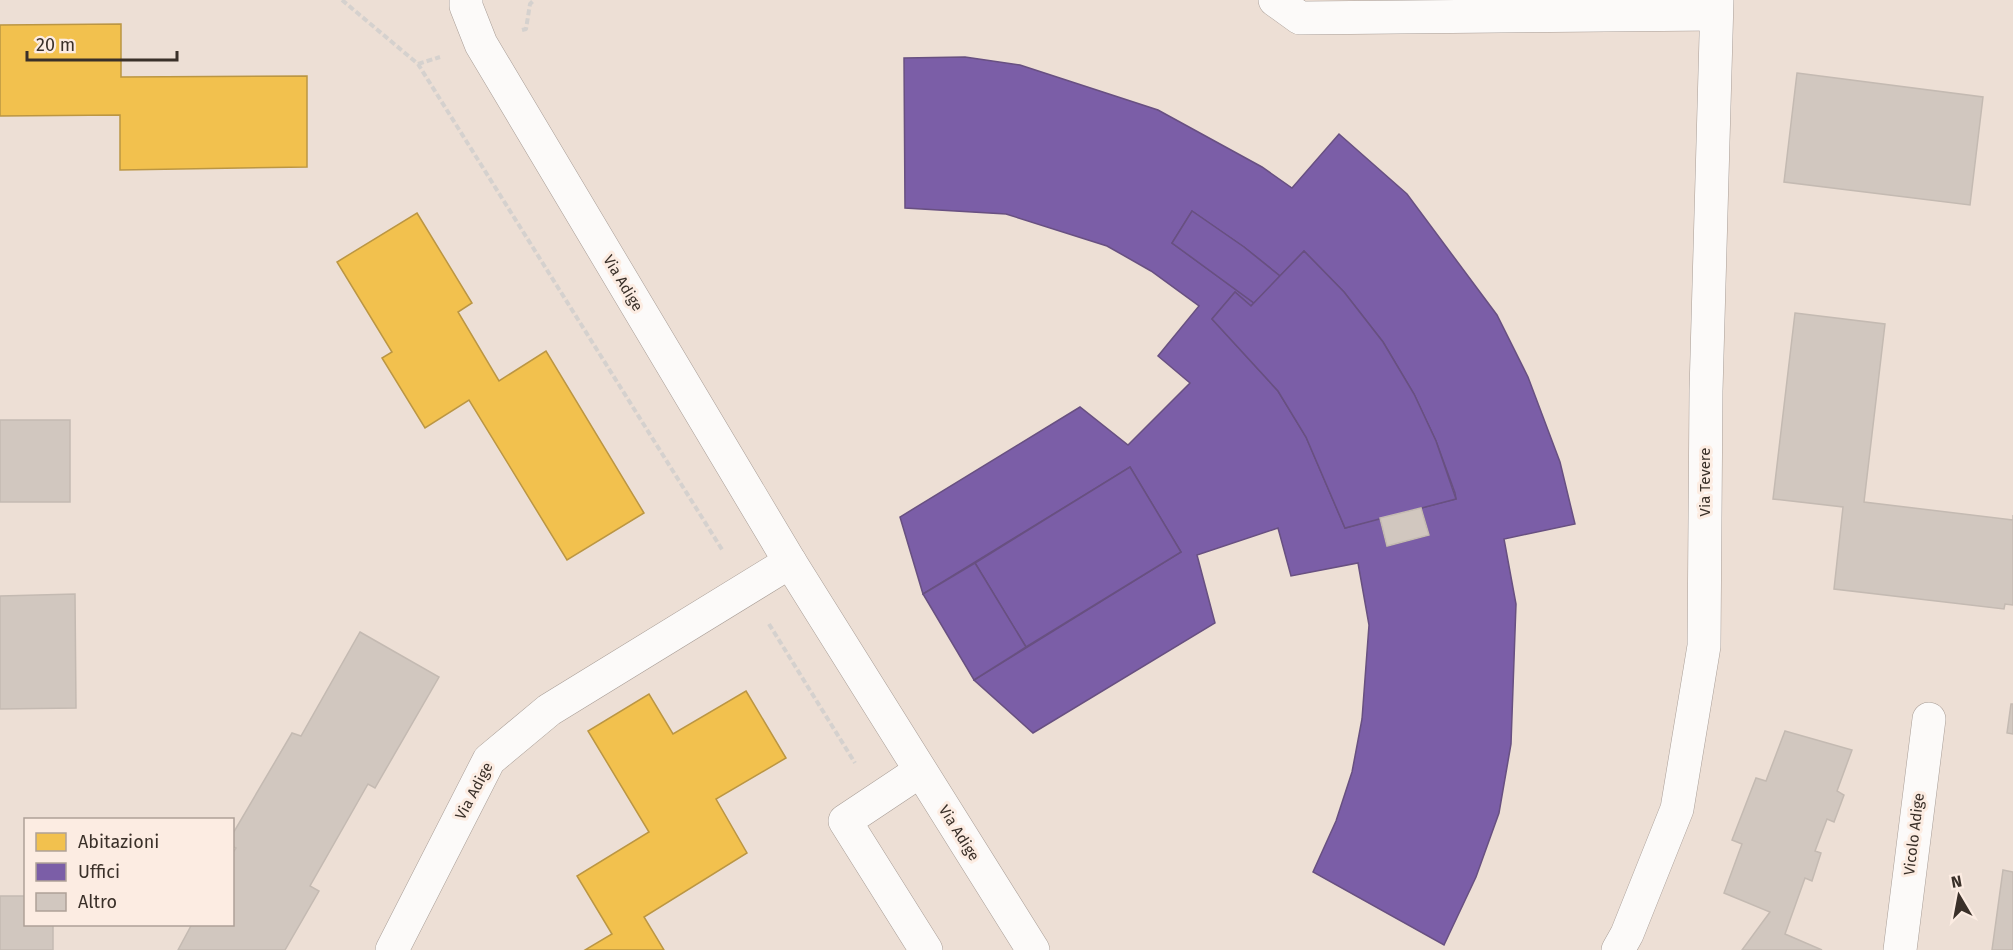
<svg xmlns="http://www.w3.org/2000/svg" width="2013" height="950" font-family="'Fira Sans',sans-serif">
  <rect width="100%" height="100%" fill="#eddfd5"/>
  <g fill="#f2c14e" stroke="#bb9643" stroke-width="1.5">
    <path d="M121,24V77L307,76V167L120,170V115L0,116V25Z"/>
    <path d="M417,213L472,303L458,312L499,381L546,351L644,513L567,560L469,400L425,428L382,358L392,352L337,262Z"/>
    <path d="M746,691L786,758L716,799L747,853L644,917L664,950H585L612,934L577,876L649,832L588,731L649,694L673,734Z"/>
  </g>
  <g fill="#7b5ea7" stroke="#685081" stroke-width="1.5" fill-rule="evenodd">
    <path d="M965,57L1020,65L1158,110L1262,167L1292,188L1339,134L1407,194L1497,315L1528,377L1560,462L1575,524L1504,539L1516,604L1511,744L1499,813L1476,877L1444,945L1313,872L1336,821L1352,772L1362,719L1369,625L1358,563L1291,576L1278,528L1197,555L1215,623L1033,733L974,680L1181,552L1130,467L923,594L900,517L1080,407L1128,445L1190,383L1158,356L1199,306L1151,271L1107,246L1006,214L905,208L904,58ZM1192,211L1244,247L1280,276L1304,251L1344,292L1383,342L1414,394L1436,441L1455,493L1456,499L1421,508L1429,535L1387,546L1380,518L1345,528L1306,437L1278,391L1212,319L1235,292L1251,306L1254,303L1172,243Z"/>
    <path d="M1192,211L1244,247L1280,276L1254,303L1172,243Z"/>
    <path d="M1304,251L1344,292L1383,342L1414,394L1436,441L1456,499L1345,528L1306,437L1278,391L1212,319L1235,292L1251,306Z"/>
    <path d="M1130,467L1181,552L1026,647L975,563Z"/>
    <path d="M975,563L1026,647L974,680L923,594Z"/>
  </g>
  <g fill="#d1c7bf" stroke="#c4bab2" stroke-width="1.5">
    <path d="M1797,73L1983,97L1970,205L1784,182Z"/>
    <path d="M1795,313L1885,324L1864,502L2013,520V515V605L2005,604L2004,609L1834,589L1843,507L1773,499Z"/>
    <rect x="0" y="420" width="70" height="82"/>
    <path d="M1421,508L1429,535L1387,546L1380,518Z"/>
    <path d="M75,594L76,708L0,709V596Z"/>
    <path d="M360,632L439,677L375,788L368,784L310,886L319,891L285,950H178L192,924H232V854L236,848L232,846V835L292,733L301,736Z"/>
    <path d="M2011,704H2013V734L2007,733Z"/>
    <path d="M1785,731L1852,750L1837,791L1844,795L1834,822L1827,819L1815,851L1821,853L1812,881L1805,878L1785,934L1822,950H1742L1770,912L1724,893L1742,844L1732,840L1756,778L1766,781Z"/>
    <path d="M2003,870L2013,872V950H1992Z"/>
    <path d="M0,896H26V924H53V950H0Z"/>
  </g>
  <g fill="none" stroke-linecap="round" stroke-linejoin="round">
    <g stroke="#a89d96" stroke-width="34">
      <g id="minor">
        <path d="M466,0V6L481,44L790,562L1033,950"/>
        <path d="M1275,0L1300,18L1716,14"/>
        <path d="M920,771L845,821L926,950"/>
        <path d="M392,950L489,760L549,710L790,562"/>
        <path d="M1618,950L1627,934L1677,809L1704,646L1706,391L1717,0"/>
        <path d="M1900,950L1929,719"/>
      </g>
    </g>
    <g stroke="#d5d1ce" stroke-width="4" stroke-dasharray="6 3" stroke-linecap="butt">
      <path d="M342,0L418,64L723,551"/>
      <path d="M522,30L526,29L530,4L534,0"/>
      <path d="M418,64L440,57"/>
      <path d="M769,624L855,763"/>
    </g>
    <use href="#minor" stroke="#fcfaf9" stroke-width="33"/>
  </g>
  <g text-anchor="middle" stroke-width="6" stroke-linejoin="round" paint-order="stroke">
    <g font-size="15" fill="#3a3029" stroke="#fcece2">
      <text transform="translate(623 283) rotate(59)" y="5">Via Adige</text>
      <text transform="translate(1705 482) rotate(-90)" y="5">Via Tevere</text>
      <text transform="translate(474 791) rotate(-62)" y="5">Via Adige</text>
      <text transform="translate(959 833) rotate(58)" y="5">Via Adige</text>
      <text transform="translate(1914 834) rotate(-83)" y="5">Vicolo Adige</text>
    </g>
  </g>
  <rect x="24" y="818" width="210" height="108" fill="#fcece2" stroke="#aea198" stroke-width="1.5"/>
  <rect x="36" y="833" width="30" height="18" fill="#f2c14e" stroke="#aea198" stroke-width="1.5"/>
  <text x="78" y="848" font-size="18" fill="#3a3029">Abitazioni</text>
  <rect x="36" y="863" width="30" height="18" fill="#7b5ea7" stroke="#aea198" stroke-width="1.5"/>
  <text x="78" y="878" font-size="18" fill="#3a3029">Uffici</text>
  <rect x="36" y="893" width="30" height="18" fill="#d1c7bf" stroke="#aea198" stroke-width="1.5"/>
  <text x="78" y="908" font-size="18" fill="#3a3029">Altro</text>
  <g transform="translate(1959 896) rotate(350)" stroke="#fcece2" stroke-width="4.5" paint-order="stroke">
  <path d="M0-4.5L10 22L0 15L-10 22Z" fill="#3a3029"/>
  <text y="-9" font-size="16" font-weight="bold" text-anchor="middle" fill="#3a3029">N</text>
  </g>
  <path d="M27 51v9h150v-9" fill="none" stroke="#3a3029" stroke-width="3"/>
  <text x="36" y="51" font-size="18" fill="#3a3029" stroke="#fcece2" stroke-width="4.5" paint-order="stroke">20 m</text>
</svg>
